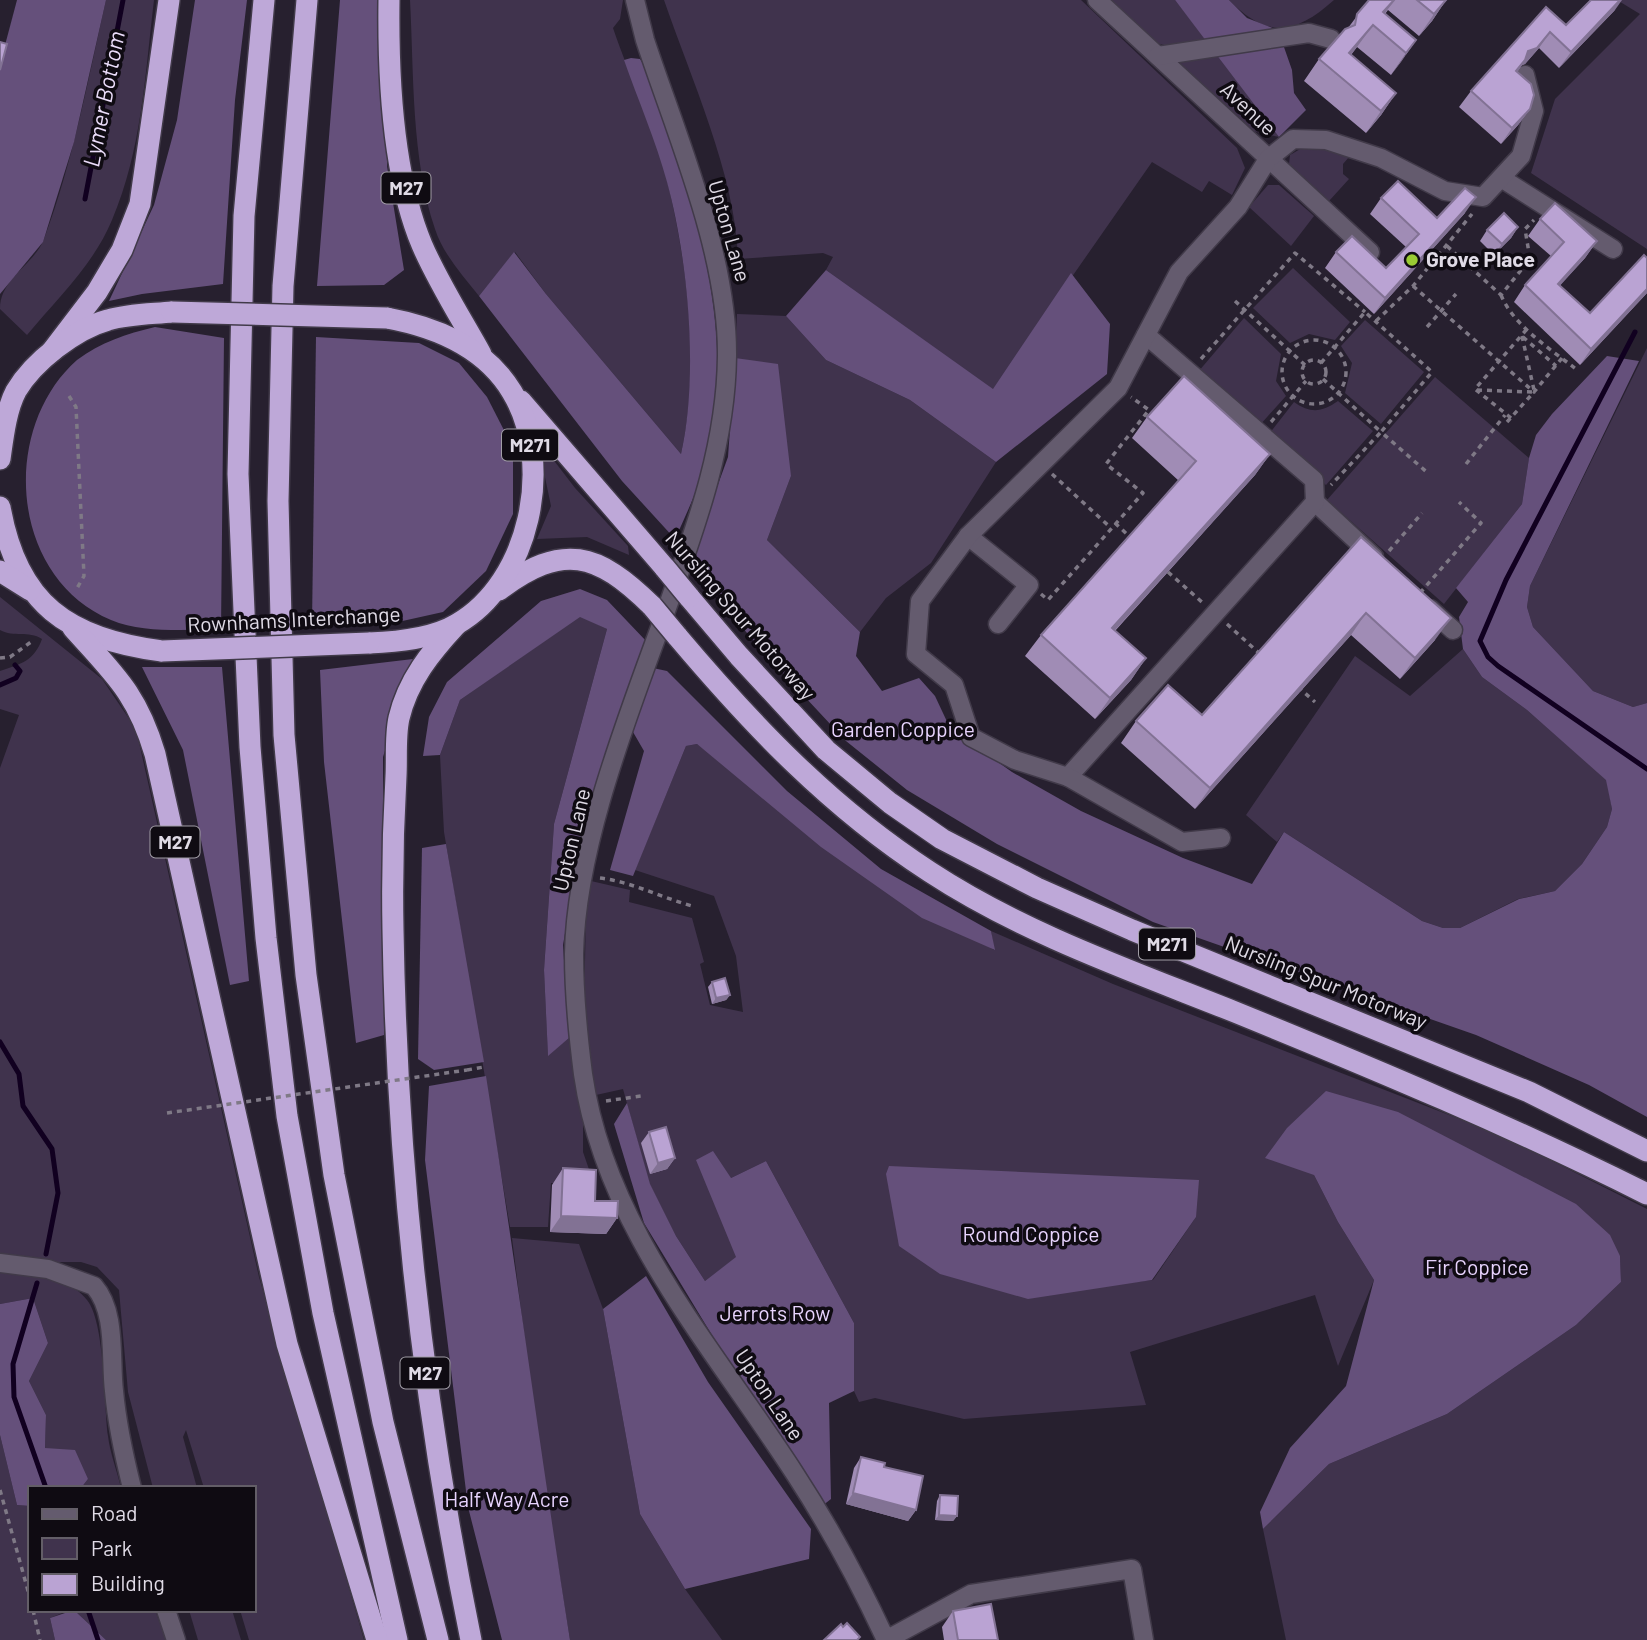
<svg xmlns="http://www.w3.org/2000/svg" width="1647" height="1640" font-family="Barlow,sans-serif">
  <rect width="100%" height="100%" fill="#27202f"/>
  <g fill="#40334d" fill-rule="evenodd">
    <path d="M106,0H154C145,74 142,150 112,220C94,264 57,299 27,335L0,309C0,278 34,265 44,239C73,162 88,80 106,0Z"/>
    <path d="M410,0H623L620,19L613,28C630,78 656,132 668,184C688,269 700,369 681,454L546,294L515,252L479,296C463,276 443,254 435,229C411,158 414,74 410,0Z"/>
    <path d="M664,0H1081L1237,148L1245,168L1232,195L1209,181L1202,192L1152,162L993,390L826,270L833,257L823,253L738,259C736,176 691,79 664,0Z"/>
    <path d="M1105,0H1175L1209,43L1168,46L1156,43Z"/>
    <path d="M1229,0H1334C1295,35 1267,39 1229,0Z"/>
    <path d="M1617,0H1647V249L1531,173L1555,99L1640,14Z"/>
    <path d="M1217,52L1279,137L1253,131L1174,60Z"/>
    <path d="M1317,147L1349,157L1343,164V174L1349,179L1329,201L1289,164L1290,155L1302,148Z"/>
    <path d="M1268,185H1279L1314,216L1291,246L1249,207Z"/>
    <path d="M1293,268L1350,322L1335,340L1309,334L1290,343L1253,308Z"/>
    <path d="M737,314L786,316L826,360L910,400L996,462L931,563L886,598L860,632L767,540L791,476L735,358Z"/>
    <path d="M1244,318L1281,354L1276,381L1286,396L1259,426L1198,372Z"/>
    <path d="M1365,320L1424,372L1381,424L1345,393L1352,363L1341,346Z"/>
    <path d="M1647,348V703L1633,707L1593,691L1533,627L1527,607L1530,586Z"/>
    <path d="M1435,377L1529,458L1522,504L1444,604L1327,500Z"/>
    <path d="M1338,401L1373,431L1326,485L1269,434L1294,402C1311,414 1322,412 1338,401Z"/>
    <path d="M542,445L575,488L628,546L629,555L587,537L537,539L551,506L541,458Z"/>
    <path d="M0,597L102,679L136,729L259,1277L364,1640H249L240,1610H254V1488H204L186,1430L183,1437L197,1488H153L128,1392L119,1290L97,1267L81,1262H37L35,1275C54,1280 74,1283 87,1300C105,1322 104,1404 108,1436C110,1453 117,1471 121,1488H81L88,1479L45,1448L46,1415L29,1381L48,1343L33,1298L0,1304V768L19,715L0,709V671C21,664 34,661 42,639C28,630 14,638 0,630Z"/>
    <path d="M580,616L607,629L554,824L544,970L548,1055L569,1038L583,1114V1152L592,1178L587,1183H551L548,1227H510L444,832L440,755L460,700Z"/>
    <path d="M1463,649L1482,677L1527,710L1607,780L1612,809L1607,827L1582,864L1555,891L1518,899L1460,928H1443L1422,921L1284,832L1277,842L1246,815L1355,656L1410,696Z"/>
    <path d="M697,744L994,950L991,931L1113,984L1503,1136L1647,1209V1640H1286L1263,1529L1329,1464L1447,1414L1576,1325L1621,1282L1620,1256L1314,1175L1338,1222L1374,1280L1338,1366L1315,1295L1130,1352L1146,1405L964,1419L875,1398L859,1402L854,1391V1323L766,1161L731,1178L737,1257L705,1281L676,1236L649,1183L623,1089L596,1095L584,1019L586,904L591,881L630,890L629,902L692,918L704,962L700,964L710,1005L743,1012L736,956L714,896L635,870L686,746ZM1196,1217L1153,1280L1091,1287Z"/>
    <path d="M512,1238L579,1244L603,1309L640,1514L685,1589L722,1640H570L536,1429Z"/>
    <path d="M0,1435L17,1505L30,1506V1610H70L50,1618L55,1640H0Z"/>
    <path d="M74,1610H155L166,1640H106Z"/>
    <path d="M189,1610H232L241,1640H198Z"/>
  </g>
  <g fill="#65507b">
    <path d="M17,0H106L74,142L43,242L0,294V64Z"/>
    <path d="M195,0H247L235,100L223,284L142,294L109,301L154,205L177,120Z"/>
    <path d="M340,0H387V166L404,270L384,285L317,286Z"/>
    <path d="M1175,0H1229L1247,18L1278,30L1292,70L1294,93L1306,110L1279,137Z"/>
    <path d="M631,58L640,59L647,70C692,198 743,333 703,470C696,494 685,517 675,539L622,481L479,296L514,252L546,294L681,454C699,375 688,259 667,182C656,141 638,100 624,60Z"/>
    <path d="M826,270L993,389L1071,273L1110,324L1107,374L996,462L910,400L826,360L786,316Z"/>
    <path d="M155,327L224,338L221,630C186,629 144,634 111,620C9,577 0,428 77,360C101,342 126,334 155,327Z"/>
    <path d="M316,337L419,343L459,363L487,397L513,448V514L486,571L443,612L389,624H312Z"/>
    <path d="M1607,356L1639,361L1530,586L1527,607L1533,627L1593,691L1633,707L1647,703V1117L1589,1085L1476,1035L1153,922L997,844L907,790L846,741L763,652L689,564L728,457L735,358L778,364L791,476L767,540L860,632L856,656L882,691L919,678L935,696L950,728L1012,772L1081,811L1183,858L1252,884L1284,832L1422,921L1443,928H1460L1519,899L1555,891L1582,864L1607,827L1612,809L1606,780L1527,710L1482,677L1463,649L1459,617L1468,602L1456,588L1522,504L1529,458L1536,435L1552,414Z"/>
    <path d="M580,589L607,600L647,642L579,852L563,945L569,1038L548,1056L544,970L554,824L607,629L580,617L460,700L440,755L423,756L429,717L447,682L541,601Z"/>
    <path d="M413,659L383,757L384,1035L356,1043L324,762L320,670Z"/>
    <path d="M142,667H222L249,981L230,985L183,750Z"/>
    <path d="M653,668L667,671L787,791L881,869L991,931L995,950L922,918L821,847L697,744L686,746L633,876L610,870L644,751L633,732Z"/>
    <path d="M446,844L484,1062L434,1070L418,1059L422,848Z"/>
    <path d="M486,1076C516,1264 540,1452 570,1640H502L468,1507L425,1160L429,1086Z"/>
    <path d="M1326,1091L1398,1112L1576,1204L1610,1235L1620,1256L1621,1282L1576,1325L1447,1414L1329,1464L1263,1529L1260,1512L1290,1448L1346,1386L1374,1280L1338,1222L1314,1175L1265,1158L1287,1128Z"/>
    <path d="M627,1103L650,1184L676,1236L705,1281L736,1257L696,1160L713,1151L731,1178L766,1161L854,1323V1391L829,1403L831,1499L822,1506L744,1388L644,1223L614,1124Z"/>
    <path d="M889,1166L1199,1180L1196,1217L1152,1280L1028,1299L940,1274L899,1246L886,1174Z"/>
    <path d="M646,1276L708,1382L811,1529L809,1559L685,1589L640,1514L603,1309Z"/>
    <path d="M33,1298L48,1343L29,1381L46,1415L45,1448L75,1450L88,1479L81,1488H30V1506L17,1505L0,1435V1304Z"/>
    <path d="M74,1610L106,1640H55L50,1618Z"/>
  </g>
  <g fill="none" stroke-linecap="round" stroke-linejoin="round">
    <g stroke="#110020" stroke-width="5">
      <path d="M85,199L123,0"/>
      <path d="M1635,332L1506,580L1480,641L1488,657L1498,666L1647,769"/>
      <path d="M0,685L16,678L20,671L15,665"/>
      <path d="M0,1042L19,1074L23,1106L52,1149L58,1193L46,1254"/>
      <path d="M37,1283L13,1364L14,1397L46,1488"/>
      <path d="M88,1610L98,1640"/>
    </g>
    <g stroke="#413a49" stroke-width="21">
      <g id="minor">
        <path d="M635,0L645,40C677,137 728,254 727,356C726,450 693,534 662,622C626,721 576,848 574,954C574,994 578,1035 583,1074C605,1228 714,1348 795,1474C829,1526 860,1584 886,1640L971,1594L1132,1569L1144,1640"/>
        <path d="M1097,0L1370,252"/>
        <path d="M1158,56L1309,33L1331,39"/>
        <path d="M1501,178L1613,249"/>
        <path d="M1315,502L1374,557"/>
        <path d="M968,536L1029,585L998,624"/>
        <path d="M1430,609L1453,630"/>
        <path d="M1068,777L1315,502L1314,480L1146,335"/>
        <path d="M1221,838L1182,842L1068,777L1015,760L971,737L954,685L916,654L920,601L968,536L1118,388L1179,272L1238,207L1268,159L1293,139L1326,140L1381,158L1445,191L1483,197L1521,156L1534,111L1525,75"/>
        <path d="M0,1263L48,1269L94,1286C117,1312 110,1359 114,1391C117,1424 124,1456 132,1488"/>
        <path d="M166,1610L176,1640"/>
      </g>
    </g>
    <g stroke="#413a49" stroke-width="24">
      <g id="highway">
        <path d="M264,0L244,216L238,474L250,747L266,938L287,1116L323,1313L397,1640"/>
        <path d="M307,0L283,286L278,501L284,735L306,975L334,1175L383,1422L438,1640"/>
        <path d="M389,0C388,76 392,174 422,245C438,282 461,318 481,354"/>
        <path d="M52,351L97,292L122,250L140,204L169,0"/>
        <path d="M521,401L665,568"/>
        <path d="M0,459C3,438 6,410 16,391C33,362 75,329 108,320C128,314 151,314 172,312"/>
        <path d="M0,507C17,604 68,639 162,651"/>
        <path d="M0,571L30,590"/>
        <path d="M499,590C563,542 597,552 652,606"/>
        <path d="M689,597L739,656L826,750L890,803L942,839L1037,888L1132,930L1529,1092L1647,1151"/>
        <path d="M456,625C431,652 408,680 399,718C395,736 397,758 396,776C393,828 392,878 393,930C397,1169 423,1406 471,1640"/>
        <path d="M73,628C114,674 137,693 155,754L287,1344L377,1640"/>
        <path d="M677,636C753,726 831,808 930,872C1023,933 1132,971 1235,1012C1375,1069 1513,1127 1647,1194"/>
        <path d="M369,643C397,642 432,639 457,624C530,582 555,463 512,392C485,347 436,327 387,318"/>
      </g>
    </g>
    <g stroke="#7f7986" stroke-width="3.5" stroke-dasharray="5 5" stroke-linecap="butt">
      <path d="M1447,246L1501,295L1530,259L1525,229L1534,220"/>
      <path d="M1413,286L1534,392L1562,358"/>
      <path d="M1501,295C1513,325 1550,349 1576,369"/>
      <path d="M1235,301L1305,365"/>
      <path d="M1376,321L1413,286L1472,214"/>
      <path d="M1427,327L1456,294"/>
      <path d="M1522,336L1534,390"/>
      <path d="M1523,337L1556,366"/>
      <circle cx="1314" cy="372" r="32"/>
      <path d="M1201,359L1295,253L1365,312"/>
      <circle cx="1314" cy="372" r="12"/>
      <path d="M1321,363L1365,312L1432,372L1381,432L1429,474"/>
      <path d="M1323,379L1381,432L1331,485"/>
      <path d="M1477,390L1532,392"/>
      <path d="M69,396L76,407L84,576L76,590"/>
      <path d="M1511,418L1475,389L1527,329"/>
      <path d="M1271,422L1306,381"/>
      <path d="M1507,422L1534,392"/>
      <path d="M1466,464L1505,415"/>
      <path d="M1052,474L1111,528"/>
      <path d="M1115,523L1131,538"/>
      <path d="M1389,551L1422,513"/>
      <path d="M1168,572L1203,603"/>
      <path d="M1420,593L1481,523L1459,502"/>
      <path d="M1041,594L1048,600L1143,493L1106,464L1149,410L1131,397"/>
      <path d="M1227,624L1260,654"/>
      <path d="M0,658L10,657L31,642"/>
      <path d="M1298,687L1315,702"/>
      <path d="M600,878C632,882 660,897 692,906"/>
      <path d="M467,1070L484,1067"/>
      <path d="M606,1101L641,1096"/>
      <path d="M0,1490L30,1598"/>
      <path d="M33,1610L40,1640"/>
    </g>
    <use href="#minor" stroke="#645b6e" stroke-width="18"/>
    <use href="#highway" stroke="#bea8d8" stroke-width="21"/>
    <g stroke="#413a49" stroke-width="24" stroke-linecap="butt">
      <g id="highway-bridge">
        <path d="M172,312L387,318"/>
        <path d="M665,568L689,597"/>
        <path d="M652,606L677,636"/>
        <path d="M162,651L369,643"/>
      </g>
    </g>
    <path stroke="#7f7986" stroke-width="3.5" stroke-dasharray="5 5" stroke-linecap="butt" d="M167,1113L467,1070"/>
    <use href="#highway-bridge" stroke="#bea8d8" stroke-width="21"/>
  </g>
  <g fill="#a08cb5">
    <path d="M1369,0H1446L1432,21L1419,36L1388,10L1385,14L1416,40L1391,75L1357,47L1351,55L1396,93L1381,115L1366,133L1304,81L1319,59L1348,28Z"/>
    <path d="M1546,7L1566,25L1615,10L1559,68L1539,48L1525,64L1522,65L1517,72L1530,109L1518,125L1501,144L1459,107L1471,91Z"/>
    <path d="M1381,198L1437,218L1465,213L1374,314L1325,268L1336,252L1386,268L1406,247L1370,214Z"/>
    <path d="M1540,219L1597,241L1585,258L1560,285L1590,313L1647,258V293L1580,365L1514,302L1525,285L1551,256L1528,236Z"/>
    <path d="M1518,227L1511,238L1494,255L1480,241L1487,230Z"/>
    <path d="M1147,417L1270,454L1255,475L1115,631L1146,658L1131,680L1095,719L1025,656L1041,635L1179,481L1132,438Z"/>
    <path d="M1361,537L1435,640L1400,679L1351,635L1195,809L1121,743L1136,721L1202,715Z"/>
    <path d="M712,982L730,995L726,1000L712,1004L708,987Z"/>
    <path d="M649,1132L675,1158L667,1169L650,1174L641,1143Z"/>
    <path d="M563,1168L595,1201L617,1218L606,1234L550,1232L552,1185Z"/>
    <path d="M861,1457L884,1467L916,1510L908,1521L846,1504L854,1468Z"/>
    <path d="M940,1495L957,1516L953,1521L935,1520L937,1501Z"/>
    <path d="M953,1611L998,1640H944L942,1627Z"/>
  </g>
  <g fill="#827294">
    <path d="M1394,0H1395L1374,27L1383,12Z"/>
    <path d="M1446,0L1432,21L1419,36L1434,14Z"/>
    <path d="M1620,0H1622L1615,10L1559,68L1571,52Z"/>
    <path d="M1373,25L1357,47L1334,75L1349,53Z"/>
    <path d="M1550,32L1539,48L1525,64L1522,65L1514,77L1516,71L1528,51Z"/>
    <path d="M1416,40L1401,62L1391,75L1406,53Z"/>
    <path d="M1396,93L1381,115L1366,133L1381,111Z"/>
    <path d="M1530,109L1518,125L1501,144L1512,128Z"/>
    <path d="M1476,197L1465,213L1374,314L1385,298Z"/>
    <path d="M1518,227L1511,238L1494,255L1502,244Z"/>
    <path d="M1597,241L1585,258L1547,300L1558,284Z"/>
    <path d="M1647,289V293L1580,365L1591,349Z"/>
    <path d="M1270,454L1255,475L1097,650L1112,628Z"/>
    <path d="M1366,613L1351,635L1195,809L1210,788Z"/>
    <path d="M1451,618L1435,640L1400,679L1415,658Z"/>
    <path d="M1146,658L1131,680L1095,719L1110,698Z"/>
    <path d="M730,995L726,1000L712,1004L716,998Z"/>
    <path d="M675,1158L667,1169L650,1174L658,1163Z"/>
    <path d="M561,1216L617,1218L606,1234L550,1232Z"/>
    <path d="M853,1493L916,1510L908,1521L846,1504Z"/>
    <path d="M939,1515L957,1516L953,1521L935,1520Z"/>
  </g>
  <g fill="#baa3d3" stroke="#827294" stroke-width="2">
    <path d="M1369,0H1394L1383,12L1416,40L1406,53L1373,25L1349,53L1396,93L1381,111L1319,59L1345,29L1355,25L1357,14Z"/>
    <path d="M1417,0H1446L1434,14Z"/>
    <path d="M1591,0H1620L1571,52L1550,32L1537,48L1528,51L1525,60L1516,71L1531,84L1534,95L1530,109L1512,128L1471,91L1546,7L1566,25Z"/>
    <path d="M0,42L7,44L0,70Z"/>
    <path d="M1398,181L1437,218L1465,188L1476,197L1385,298L1336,252L1352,236L1386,268L1419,234L1381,198Z"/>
    <path d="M1555,203L1597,241L1558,284L1590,313L1644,255L1647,258V289L1591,349L1525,285L1564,242L1540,219Z"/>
    <path d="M1504,213L1518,227L1502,244L1487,230Z"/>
    <path d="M1184,376L1270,454L1112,628L1146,658L1110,698L1041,635L1196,461L1147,417Z"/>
    <path d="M1361,537L1451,618L1415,658L1366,613L1210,788L1136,721L1168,685L1202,715Z"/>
    <path d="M725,978L730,995L716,998L712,982Z"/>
    <path d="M666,1127L675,1158L658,1163L649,1132Z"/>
    <path d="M563,1168L596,1170L595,1201H618L617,1218L561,1216Z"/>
    <path d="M861,1457L885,1463L884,1467L923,1476L916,1510L853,1493Z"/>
    <path d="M940,1495L958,1496L957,1516L939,1515Z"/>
    <path d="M991,1604L998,1640H958L953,1611Z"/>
    <path d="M847,1623L860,1637L857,1640H824L841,1624L843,1627Z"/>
  </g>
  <circle fill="#9acb34" stroke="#0f0b12" stroke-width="2.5" cx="1412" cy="260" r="7"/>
  <g text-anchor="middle" stroke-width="7" stroke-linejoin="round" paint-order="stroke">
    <g fill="#0f0b12" stroke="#a19da6" stroke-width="2">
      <rect x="381.5" y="172.5" width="49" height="31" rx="5"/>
      <rect x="502" y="429.5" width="56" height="31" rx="5"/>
      <rect x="150.5" y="826.5" width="49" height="31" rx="5"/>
      <rect x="1139" y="928.5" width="56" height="31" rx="5"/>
      <rect x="400.5" y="1357.5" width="49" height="31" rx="5"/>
    </g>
    <g font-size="19" font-weight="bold" fill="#e0dbe6">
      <text x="406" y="195">M27</text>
      <text x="530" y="452">M271</text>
      <text x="175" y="849">M27</text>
      <text x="1167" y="951">M271</text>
      <text x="425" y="1380">M27</text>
    </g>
    <g font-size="21" fill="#e0dbe6" stroke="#0f0b12">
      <text transform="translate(1248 109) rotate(43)" y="7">Avenue</text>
      <text transform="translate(729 231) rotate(74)" y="7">Upton Lane</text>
      <text transform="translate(740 616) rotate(49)" y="7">Nursling Spur Motorway</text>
      <text transform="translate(294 620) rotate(-3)" y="7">Rownhams Interchange</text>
      <text transform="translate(572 840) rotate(-77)" y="7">Upton Lane</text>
      <text transform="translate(1326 983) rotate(22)" y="7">Nursling Spur Motorway</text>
      <text transform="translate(769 1395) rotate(56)" y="7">Upton Lane</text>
    </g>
    <g font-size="21" font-weight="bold" fill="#e0dbe6" stroke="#0f0b12" text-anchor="start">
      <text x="1426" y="267">Grove Place</text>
    </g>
    <g font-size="21" fill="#e8d4fe" stroke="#0f0b12">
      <text x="903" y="737">Garden Coppice</text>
      <text x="1031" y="1242">Round Coppice</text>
      <text x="1477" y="1275">Fir Coppice</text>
      <text x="775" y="1321">Jerrots Row</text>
      <text x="507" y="1507">Half Way Acre</text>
    </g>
    <g font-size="23" font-style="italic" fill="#ebddfa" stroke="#0f0b12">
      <text transform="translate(104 99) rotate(-79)" y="8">Lymer Bottom</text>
    </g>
  </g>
  <rect x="28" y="1486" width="228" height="126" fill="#0f0b12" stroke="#635e67" stroke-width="2"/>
  <rect x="42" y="1509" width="35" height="10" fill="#645b6e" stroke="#635e67" stroke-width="2"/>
  <text x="91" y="1521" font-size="21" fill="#e0dbe6">Road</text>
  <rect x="42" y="1538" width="35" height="21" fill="#40334d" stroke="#635e67" stroke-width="2"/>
  <text x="91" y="1556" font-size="21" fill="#e0dbe6">Park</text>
  <rect x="42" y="1574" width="35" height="21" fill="#baa3d3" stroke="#635e67" stroke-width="2"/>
  <text x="91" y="1591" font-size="21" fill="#e0dbe6">Building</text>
</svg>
